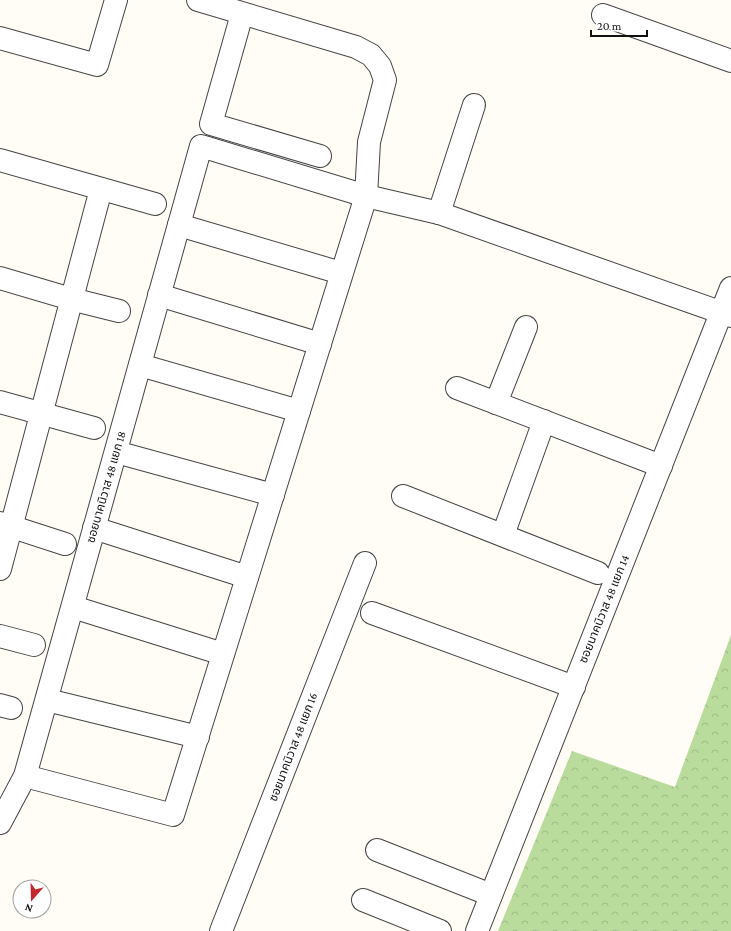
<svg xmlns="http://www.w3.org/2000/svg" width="731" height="931" font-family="'Crimson Pro','Noto Sans Thai',serif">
  <defs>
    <pattern id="forest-crowns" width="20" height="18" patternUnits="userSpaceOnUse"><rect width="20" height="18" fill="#b9dc9c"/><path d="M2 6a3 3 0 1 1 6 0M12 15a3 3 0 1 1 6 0" fill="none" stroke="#9ebc85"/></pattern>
  </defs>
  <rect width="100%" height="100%" fill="#fffdf5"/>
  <path fill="url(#forest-crowns)" d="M731,635V931H498L572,751L675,787Z"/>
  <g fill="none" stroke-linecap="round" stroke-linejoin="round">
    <g stroke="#444" stroke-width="24">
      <g id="minor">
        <path d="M242,14L211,124L320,156"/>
        <path d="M603,15L731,61"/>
        <path d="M0,38L97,65L116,0"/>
        <path d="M0,160L155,204"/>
        <path d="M439,213L474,105"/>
        <path d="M179,225L341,273"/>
        <path d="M0,278L71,299L119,311"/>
        <path d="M159,295L320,344"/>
        <path d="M140,365L299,411"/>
        <path d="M457,388L661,466"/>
        <path d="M0,402L94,428"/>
        <path d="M496,403L526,327"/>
        <path d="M116,452L273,495"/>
        <path d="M403,496L598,573"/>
        <path d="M0,523L65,544"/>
        <path d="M94,528L247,577"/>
        <path d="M503,535L544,421"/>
        <path d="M0,569L101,189"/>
        <path d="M73,607L223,654"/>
        <path d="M372,613L574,687"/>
        <path d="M0,636L34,645"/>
        <path d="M47,700L198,737"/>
        <path d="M0,705L11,708"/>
        <path d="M25,776L173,815L366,196L369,142L385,80L380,66L371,55L356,47L198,0"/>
        <path d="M0,823L25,776L201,146L366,196L439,213L731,316"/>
        <path d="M377,850L491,895"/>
        <path d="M363,900L440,931"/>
        <path d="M221,931L365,563"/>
        <path d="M477,931L731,288"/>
      </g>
    </g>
    <use href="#minor" stroke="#fff" stroke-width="22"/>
  </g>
  <g text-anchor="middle" stroke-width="4" stroke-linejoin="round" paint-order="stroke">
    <g font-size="12" fill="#111" stroke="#fff">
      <text transform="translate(106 487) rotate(-74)" y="4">ซอยนาคนิวาส 48 แยก 18</text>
      <text transform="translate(604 609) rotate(-68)" y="4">ซอยนาคนิวาส 48 แยก 14</text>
      <text transform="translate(293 747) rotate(-69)" y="4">ซอยนาคนิวาส 48 แยก 16</text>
    </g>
  </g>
  <g transform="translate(32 899) rotate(200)"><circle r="19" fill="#ffffff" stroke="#a0a0a0"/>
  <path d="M0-3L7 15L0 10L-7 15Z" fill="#c4262e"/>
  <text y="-6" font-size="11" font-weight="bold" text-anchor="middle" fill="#111111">N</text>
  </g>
  <path d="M591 30v6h56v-6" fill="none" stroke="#111111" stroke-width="2"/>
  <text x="597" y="30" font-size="12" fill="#111111" stroke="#ffffff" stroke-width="3" paint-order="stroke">20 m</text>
</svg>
